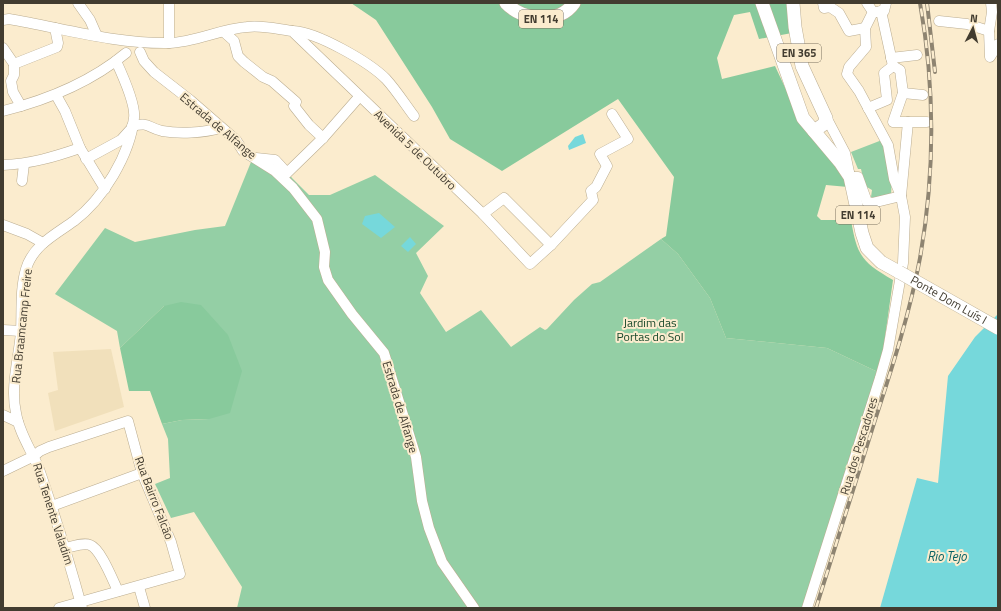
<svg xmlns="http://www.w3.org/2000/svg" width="1001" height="611" font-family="'Titillium Web',sans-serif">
  <rect width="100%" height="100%" fill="#fbecce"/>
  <path fill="#f1e0bb" d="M111,349L124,407L55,431L48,393L58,390L53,352Z"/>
  <g fill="#94cfa5">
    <path d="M882,140L892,175L891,196L873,199L871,197L872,190L865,186L861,169H858L851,152Z"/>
    <path d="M275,155L292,178L309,195H330L375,175L444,226L416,253L428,276L420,293L446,332L481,310L511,347L540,327L545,330L547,329L574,300L592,284L600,282L661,239L678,254L710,298L726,338L827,348L880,373L804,608H237L242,587L194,512L171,518L155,484L170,478L168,439L162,424L182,420L209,419L164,306L120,348L117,331L55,294L105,228L135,242L195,230L225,226L251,162Z"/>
  </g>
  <g fill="#88ca9c">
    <path d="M351,3H789L792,33L759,39L750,12L734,15L717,58L722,79L775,66L790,98L843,171L848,187L826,185L817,216L821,220H851C857,256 862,262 893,280L880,373L827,348L726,338L710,298L678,254L661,239L666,236L674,177L618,99L502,171L450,139L432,107L376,20Z"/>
    <path d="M181,302L201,305L228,335L242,371L230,413L209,419L182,420L162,424L150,391H129L120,348L164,306Z"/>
  </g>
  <g fill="#76d8db">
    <path d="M583,134L586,143L569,150L568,146L575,137Z"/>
    <path d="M379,213L395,227L381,238L362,224L365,216Z"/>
    <path d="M410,237L416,244L408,252L401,246Z"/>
    <path d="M998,314V608H880L917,478L938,483L948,376L975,337Z"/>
  </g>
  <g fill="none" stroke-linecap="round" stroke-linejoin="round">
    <g stroke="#bbad91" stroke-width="11">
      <g id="minor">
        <path d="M78,3L90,20L97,36"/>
        <path d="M169,3V43"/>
        <path d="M823,3L824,8L830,7L839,13L849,31L865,28"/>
        <path d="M867,3L873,12"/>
        <path d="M991,3L992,12L989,31L990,57L998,44"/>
        <path d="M881,11L893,66"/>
        <path d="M876,12L884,11L886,3"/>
        <path d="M3,20L9,19C62,28 115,44 169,43C196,42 220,29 247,27C262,25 277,29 292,31L483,214L530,264L551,245L593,200L591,191L596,187L607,166L600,154L628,139L612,114"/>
        <path d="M939,21L967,24L989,31"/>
        <path d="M293,31C317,32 369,62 386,79C396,90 405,104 414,116"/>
        <path d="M224,32L234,41L238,56L244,62L263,77L272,81L296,102L294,106L309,125L323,138"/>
        <path d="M3,48L14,64"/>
        <path d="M140,52L144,61L154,72L190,100L236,140L243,151L275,171L293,188L317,219L325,252L324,267L328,280L352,314L384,353L416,457L422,501L429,528L442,562L474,608"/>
        <path d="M891,58L917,55"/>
        <path d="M14,64L57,47L58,43L55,28"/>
        <path d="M14,64V75L11,81L13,92L21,106"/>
        <path d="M893,66L900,70L903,93L893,122H927"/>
        <path d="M903,93L923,95"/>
        <path d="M56,95L65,111L80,148L105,189"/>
        <path d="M868,108L887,100L884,73L893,66"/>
        <path d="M3,111C47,100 91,82 126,53"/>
        <path d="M825,115L845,153L850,177H858L867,202L872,203L901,196L908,122"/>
        <path d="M132,126C150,122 146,127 162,131C179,134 204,133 220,128"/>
        <path d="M256,158L275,160L287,173L323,138L359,97"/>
        <path d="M86,159L121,140L130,130"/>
        <path d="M3,165C30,164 54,157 80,148"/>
        <path d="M22,181L24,164"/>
        <path d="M483,214L504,198L551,245"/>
        <path d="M3,225L27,234L43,243"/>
        <path d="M3,330L21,331"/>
        <path d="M3,415L18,422"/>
        <path d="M3,471L34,456L40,451L49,447L128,421L142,473L171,542L180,574L59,608"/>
        <path d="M52,506L142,473"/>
        <path d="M65,548C72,547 83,542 90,545C101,549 113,581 118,591"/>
        <path d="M139,587L145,608"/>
        <path d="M82,608C69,561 55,515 39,469C32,451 19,433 16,413C10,387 19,358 21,332C22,311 20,289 26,269C33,245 56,234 74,221C103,199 130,155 134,118C136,104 122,74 116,61"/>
        <path d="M807,608L880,378L888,350L903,263L905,217L901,196L894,179L888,145L859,91L847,74L849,67L866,47L865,28L873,12"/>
      </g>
    </g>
    <g stroke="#bbad91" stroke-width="14">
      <g id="major">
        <path d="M506,3C523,21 559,25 574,3"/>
        <path d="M762,3L803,118L840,162L850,177L862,233L867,248L881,262L899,272"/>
        <path d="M793,3L795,27L802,66L826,118L824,124L814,131"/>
      </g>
    </g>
    <use href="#minor" stroke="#fff" stroke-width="10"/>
    <use href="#major" stroke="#fff" stroke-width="13"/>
    <g stroke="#8e8471" stroke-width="4">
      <g id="rail">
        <path d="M927,3L935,72"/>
        <path d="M816,608C836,544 856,481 876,417C893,365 910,312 920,258C935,173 935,87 920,3"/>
      </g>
    </g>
    <use href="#rail" stroke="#fbecce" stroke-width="2.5" stroke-dasharray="8" stroke-linecap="butt"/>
    <g stroke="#bbad91" stroke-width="14" stroke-linecap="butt">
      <g id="major-bridge">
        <path id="s1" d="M899,272L998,328"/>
      </g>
    </g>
    <use href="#major-bridge" stroke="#fff" stroke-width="13"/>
  </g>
  <g text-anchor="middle" stroke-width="4" stroke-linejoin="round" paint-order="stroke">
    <g fill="#fbecce" stroke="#7a715f" stroke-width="1">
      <rect x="519" y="10" width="44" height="18" rx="3"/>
      <rect x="777" y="44" width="44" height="18" rx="3"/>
      <rect x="836" y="206" width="44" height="18" rx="3"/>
    </g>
    <g font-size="11" font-weight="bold" fill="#423c30">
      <text x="541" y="23">EN 114</text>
      <text x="799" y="57">EN 365</text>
      <text x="858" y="219">EN 114</text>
    </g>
    <g font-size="12" fill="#423c30" stroke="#fbecce">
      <text transform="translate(218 126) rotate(40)" y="4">Estrada de Alfange</text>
      <text transform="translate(415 150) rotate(44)" y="4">Avenida 5 de Outubro</text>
      <text dy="4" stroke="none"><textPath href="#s1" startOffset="57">Ponte Dom Luís I</textPath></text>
      <text transform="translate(22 326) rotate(-84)" y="4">Rua Braamcamp Freire</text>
      <text transform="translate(400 407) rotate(73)" y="4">Estrada de Alfange</text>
      <text transform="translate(859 446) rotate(-73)" y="4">Rua dos Pescadores</text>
      <text transform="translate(154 498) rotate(69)" y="4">Rua Bairro Falcão</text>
      <text transform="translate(53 514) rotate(72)" y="4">Rua Tenente Valadim</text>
    </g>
    <g font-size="12" fill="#164729" stroke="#fbecce">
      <text x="650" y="327">Jardim das<tspan x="650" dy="14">Portas do Sol</tspan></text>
    </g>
    <g font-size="13" font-style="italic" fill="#096163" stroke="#fbecce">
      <text x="947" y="561">Rio Tejo</text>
    </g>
  </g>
  <rect width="1001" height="611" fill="none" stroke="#423c30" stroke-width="8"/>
  <g transform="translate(973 28) rotate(6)" stroke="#fbecce" stroke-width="3" paint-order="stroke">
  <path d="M0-3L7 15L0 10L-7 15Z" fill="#423c30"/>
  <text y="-6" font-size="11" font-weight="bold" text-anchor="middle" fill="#423c30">N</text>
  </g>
</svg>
